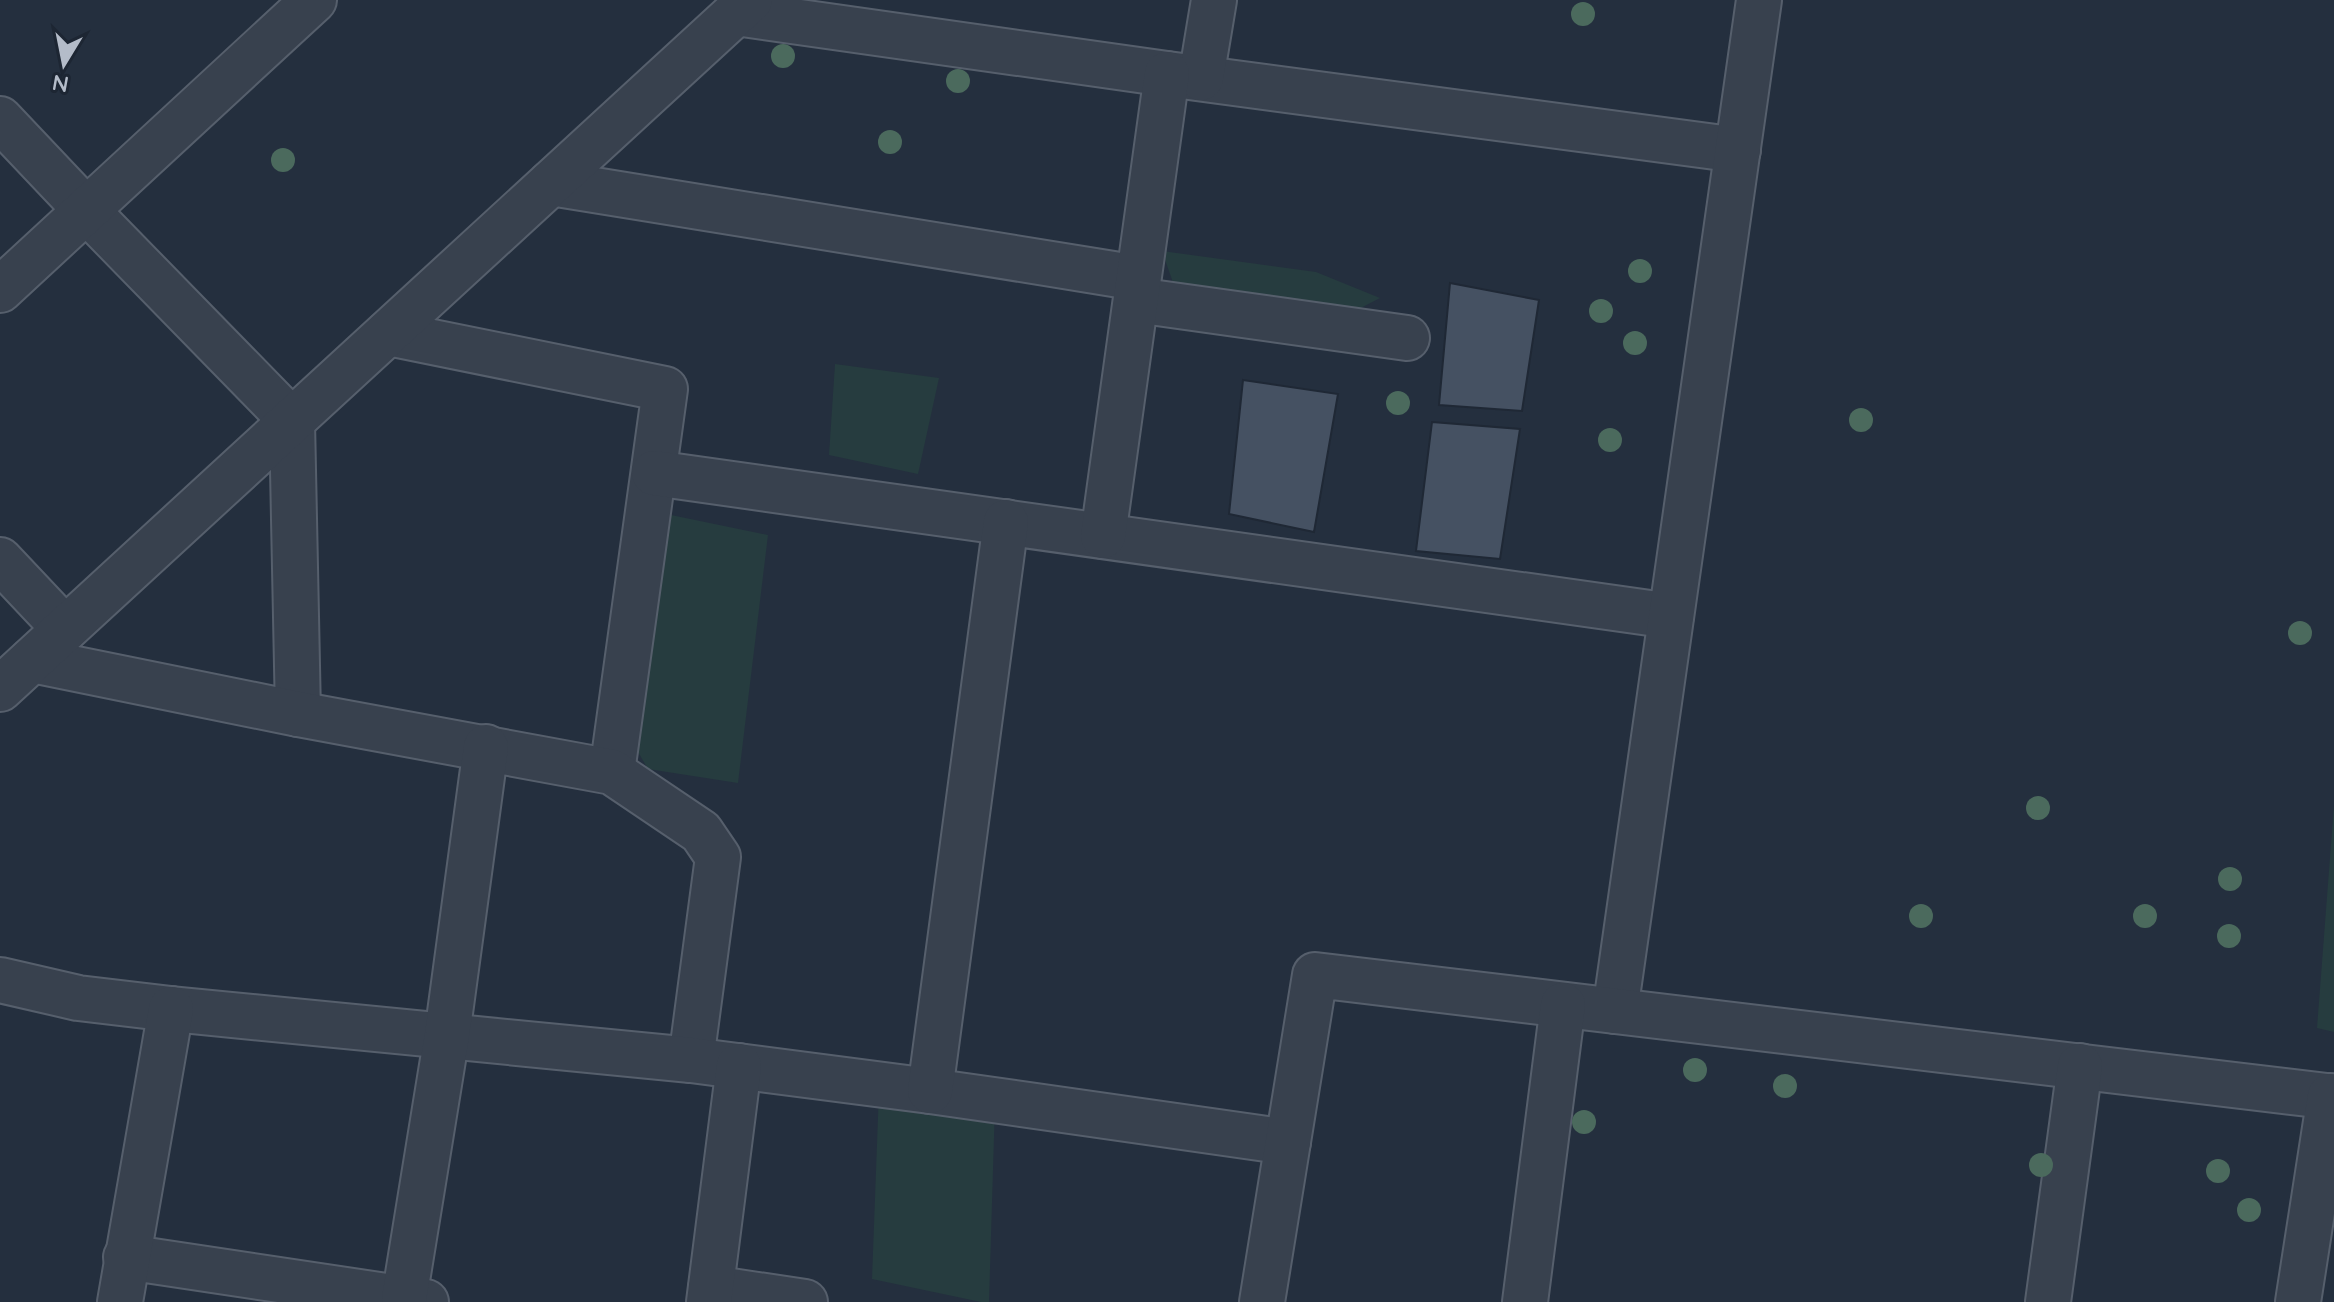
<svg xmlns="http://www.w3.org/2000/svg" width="2334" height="1302" font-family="Quicksand,sans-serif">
  <rect width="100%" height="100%" fill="#242f3e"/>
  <g fill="#263c3f">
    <path d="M1162,251L1316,272L1380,298L1314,332L1177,294Z"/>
    <path d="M835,364L939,378L918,474L829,455Z"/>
    <path d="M671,515L768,535L738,783L648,769L628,735Z"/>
    <path d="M2334,805V1032L2317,1028Z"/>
    <path d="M879,1090L995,1104L989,1302H981L872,1279Z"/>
  </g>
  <g fill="#455162" stroke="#1f2835" stroke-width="2">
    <path d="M1450,283L1539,300L1522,411L1439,405Z"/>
    <path d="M1243,380L1338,394L1314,532L1229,514Z"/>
    <path d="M1432,422L1520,429L1500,559L1416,551Z"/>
  </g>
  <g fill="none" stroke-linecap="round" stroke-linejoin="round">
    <g stroke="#565f6c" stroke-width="48">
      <g id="minor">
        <path d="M736,13L1167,74L1738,150"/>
        <path d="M1201,78L1214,0"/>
        <path d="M0,119L87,211L292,421L298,714"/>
        <path d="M551,183L1138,278"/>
        <path d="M0,290L314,0"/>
        <path d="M1136,300L1407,338"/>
        <path d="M388,333L665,389L612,772"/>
        <path d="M654,473L1671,616"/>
        <path d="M1103,536L1167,74"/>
        <path d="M0,560L65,629"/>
        <path d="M32,660L298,714L612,772L701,832L718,857L691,1060"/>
        <path d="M0,689L750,0"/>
        <path d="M0,980L78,998L171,1009L691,1060L930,1091L1288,1142"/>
        <path d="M1615,1011L1759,0"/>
        <path d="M930,1091L1006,522"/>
        <path d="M126,1257L426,1302"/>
        <path d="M711,1288L805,1302"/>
        <path d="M404,1299L447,1035L486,747"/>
        <path d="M120,1302L171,1009"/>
        <path d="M709,1302L739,1066"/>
        <path d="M1262,1302L1315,975L2334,1097"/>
        <path d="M1525,1302L1563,1005"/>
        <path d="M2048,1302L2080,1066"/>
        <path d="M2298,1302L2330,1096"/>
      </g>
    </g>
    <use href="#minor" stroke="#38414e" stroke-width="44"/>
  </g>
  <g fill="#4b6a5d">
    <circle cx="1583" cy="14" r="12"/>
    <circle cx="783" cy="56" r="12"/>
    <circle cx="958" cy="81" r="12"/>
    <circle cx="890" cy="142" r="12"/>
    <circle cx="283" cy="160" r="12"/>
    <circle cx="1640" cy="271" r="12"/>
    <circle cx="1601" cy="311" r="12"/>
    <circle cx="1635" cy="343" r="12"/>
    <circle cx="1398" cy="403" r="12"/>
    <circle cx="1861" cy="420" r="12"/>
    <circle cx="1610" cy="440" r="12"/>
    <circle cx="2300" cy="633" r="12"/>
    <circle cx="2038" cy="808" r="12"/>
    <circle cx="2230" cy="879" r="12"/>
    <circle cx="1921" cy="916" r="12"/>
    <circle cx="2145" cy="916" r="12"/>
    <circle cx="2229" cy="936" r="12"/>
    <circle cx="1695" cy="1070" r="12"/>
    <circle cx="1785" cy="1086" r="12"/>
    <circle cx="1584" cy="1122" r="12"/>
    <circle cx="2041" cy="1165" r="12"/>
    <circle cx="2218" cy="1171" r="12"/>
    <circle cx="2249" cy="1210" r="12"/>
  </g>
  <g transform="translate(64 64) rotate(190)" stroke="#1d2633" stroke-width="6" paint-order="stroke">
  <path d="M0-6L14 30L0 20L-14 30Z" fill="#b4bcc9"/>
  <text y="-12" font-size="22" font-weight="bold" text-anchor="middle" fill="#b4bcc9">N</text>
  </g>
</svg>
